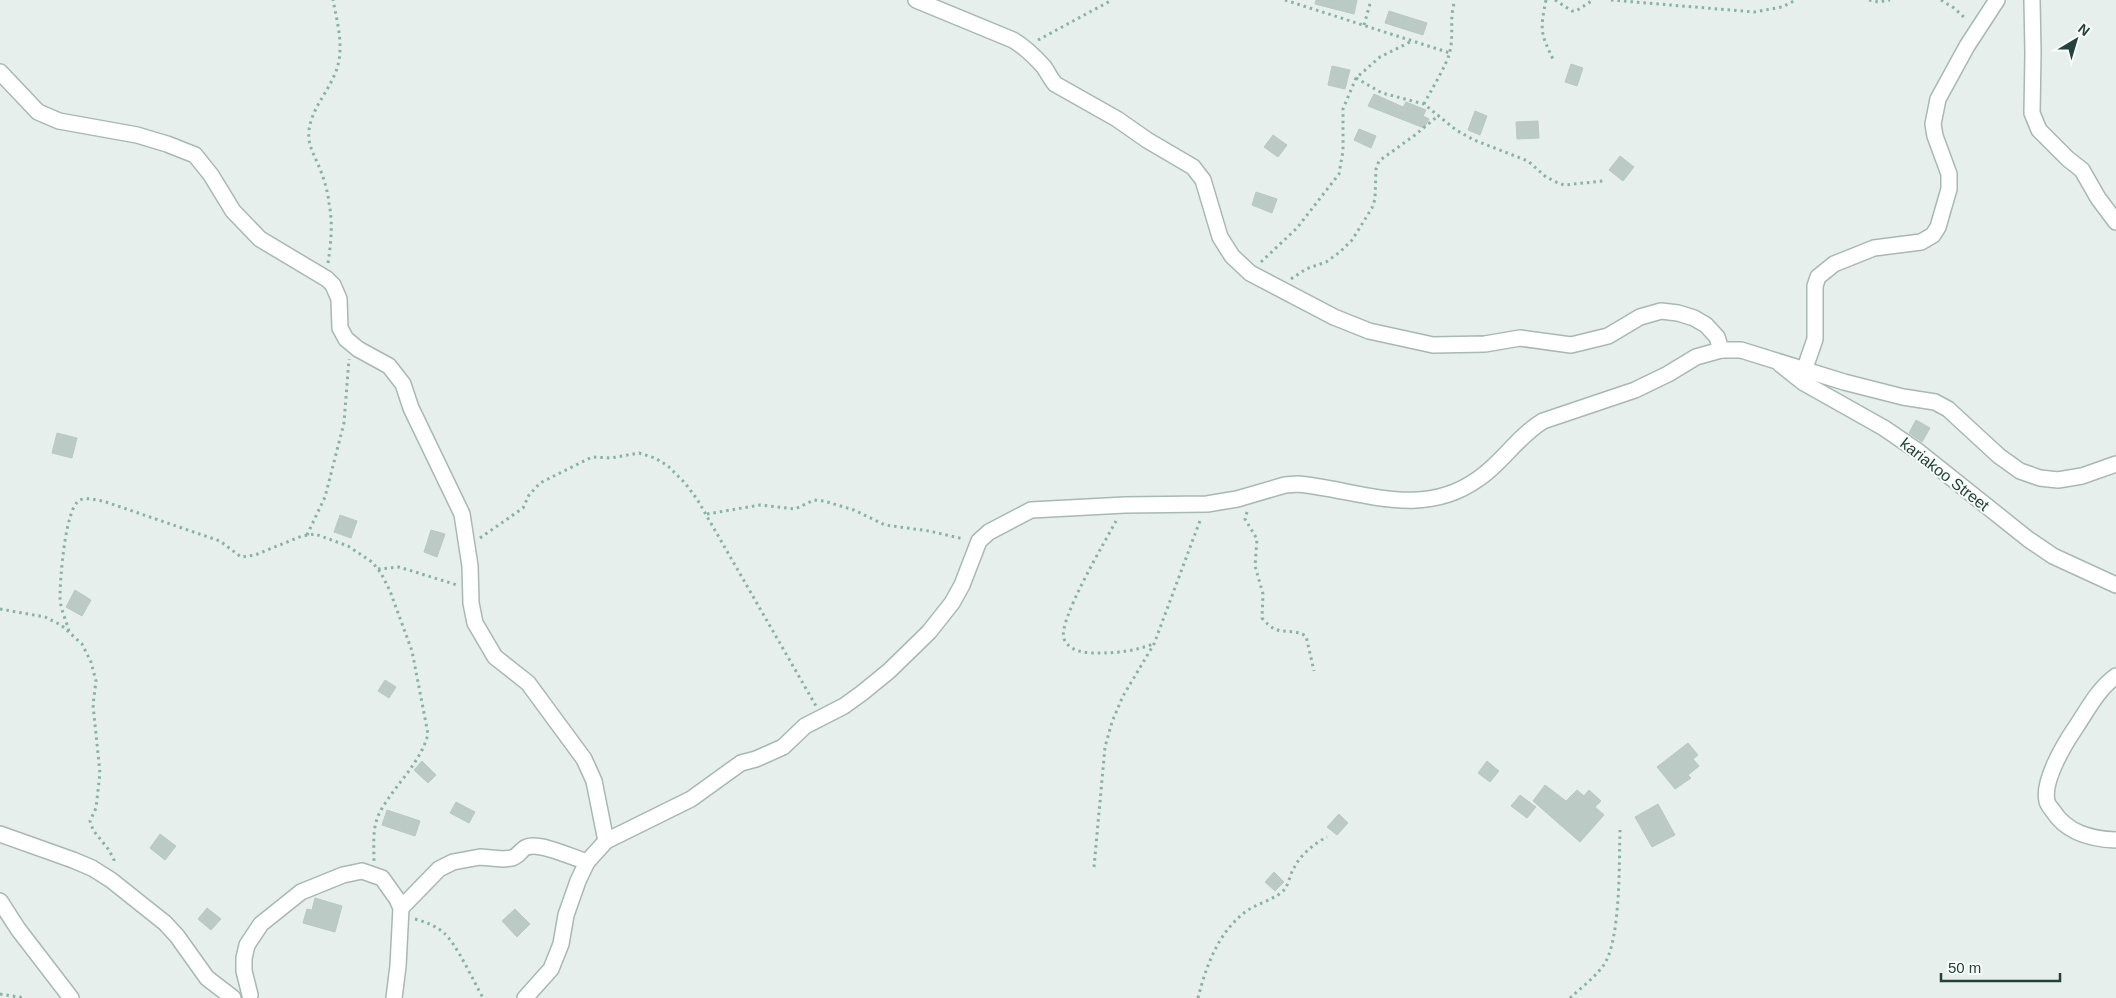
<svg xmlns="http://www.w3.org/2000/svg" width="2116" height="998" font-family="Arial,sans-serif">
  <rect width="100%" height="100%" fill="#e6efeb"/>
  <g fill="#bbcac4" stroke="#b8c9c2">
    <path d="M1316,0H1357L1354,14L1315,4Z"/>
    <path d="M1389,11L1427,23L1423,35L1385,23Z"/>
    <path d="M1571,64L1583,68L1577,86L1565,82Z"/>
    <path d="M1332,66L1350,70L1345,89L1328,85Z"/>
    <path d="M1374,94L1403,107L1406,102L1426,110L1423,116L1429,119L1424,128L1368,106Z"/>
    <path d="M1475,111L1487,116L1480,135L1468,130Z"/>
    <path d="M1538,121L1539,138L1517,139L1516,122Z"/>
    <path d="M1359,129L1376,136L1371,148L1354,140Z"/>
    <path d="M1273,135L1287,145L1278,157L1264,147Z"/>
    <path d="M1620,156L1634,167L1623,181L1609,170Z"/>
    <path d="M1256,192L1277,199L1272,213L1252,205Z"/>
    <path d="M1916,420L1930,428L1922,442L1909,433Z"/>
    <path d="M57,433L77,438L72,458L52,453Z"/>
    <path d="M340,515L357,521L351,538L334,532Z"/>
    <path d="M431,530L445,534L437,557L424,552Z"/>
    <path d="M75,590L91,600L82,616L66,607Z"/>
    <path d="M385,680L396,687L389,698L378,691Z"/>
    <path d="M1688,743L1698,755L1693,759L1699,766L1688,775L1691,778L1675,789L1657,767Z"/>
    <path d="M422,761L436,775L428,783L414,770Z"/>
    <path d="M1487,761L1499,771L1490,782L1478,773Z"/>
    <path d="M1545,785L1566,801L1577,790L1584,796L1589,790L1601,801L1595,807L1604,815L1580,842L1533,801Z"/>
    <path d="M1520,795L1536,807L1527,818L1511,806Z"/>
    <path d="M456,802L475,812L469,823L450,813Z"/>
    <path d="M1658,804L1675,835L1652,847L1635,817Z"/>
    <path d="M387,810L420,821L415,836L382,825Z"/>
    <path d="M1339,814L1348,823L1337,835L1327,827Z"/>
    <path d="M160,834L176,846L165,860L150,848Z"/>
    <path d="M1274,872L1284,882L1275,891L1265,882Z"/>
    <path d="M315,898L342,906L335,932L303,923L307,909L312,910Z"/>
    <path d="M207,908L221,919L211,930L198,919Z"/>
    <path d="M515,909L530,924L517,937L502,921Z"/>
  </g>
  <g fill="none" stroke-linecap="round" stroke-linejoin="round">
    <g stroke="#a8b8b2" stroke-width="18">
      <g id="minor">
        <path d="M916,0L1013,40C1025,47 1035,57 1044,67C1048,73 1050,78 1055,84L1117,119L1147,140L1193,167L1203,180L1220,237L1232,256L1250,273L1334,317L1369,331L1433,345L1485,344L1520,338L1571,345L1608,336L1640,317L1661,311L1678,313L1694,318L1706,325L1717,337L1721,350"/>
        <path d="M2032,0L2033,53L2032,113L2039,130L2068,159L2082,170L2098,198L2116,222"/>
        <path d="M0,72L38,112L59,121L137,135L167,144L195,155L211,175L233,211L260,239L327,279L333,285L339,299L340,328L346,339L358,349L389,366L403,384L411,408L462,514L470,566L471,603L475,623L495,657L528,683L584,759L594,781L606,841"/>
        <path d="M1780,364L1804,383L1884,428L1919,452L2028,539L2053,556L2116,585"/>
        <path d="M1805,368L1815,339V286L1818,277L1834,264L1874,248L1921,242L1933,235L1938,227L1949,189V174L1935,136L1933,124L1938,99L1967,46L1997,0"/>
        <path d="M2116,676C2098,689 2088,709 2076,727C2065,743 2042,781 2047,801C2047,804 2051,808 2053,811C2067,833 2091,839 2116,840"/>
        <path d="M0,834L73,860L92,868L111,880L165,923L177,936L207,978L233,998"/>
        <path d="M0,901L18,929L71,998"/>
        <path d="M401,908L439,869L453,862L480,857L503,859L512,858C520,855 521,849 527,847C540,842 574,858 587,862"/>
        <path d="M250,995L244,971V958L247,945L261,924L301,892L343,875L362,871L382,878L397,899L401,908L398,966L394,998"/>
        <path d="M525,998L551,969L561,944L566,915L578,881L587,862L606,841L691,799L741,763L756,759L783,747L805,726L844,706L862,693L889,671L929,632L952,603L962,585L979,541L989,532L1031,510L1125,505L1207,504L1237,499L1285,485L1298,484C1360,490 1421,520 1478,479C1502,463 1518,436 1543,421L1635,390L1668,374L1696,357L1721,350H1741L1844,382L1903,397L1935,402L1948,409L1999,456L2020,471L2040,478L2058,480L2082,476L2116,464"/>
      </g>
    </g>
    <g stroke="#86b3a5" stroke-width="3" stroke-dasharray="2.5 4" stroke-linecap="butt">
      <path d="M1285,0L1450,53"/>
      <path d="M1546,0C1540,30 1540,33 1554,61"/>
      <path d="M1555,0L1572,11H1576L1593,0"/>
      <path d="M1611,0L1754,12L1782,7L1796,0"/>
      <path d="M1869,0L1878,2L1890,0"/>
      <path d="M1941,0L1954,8L1966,19"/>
      <path d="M1364,25L1371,0"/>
      <path d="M1038,40L1112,0"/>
      <path d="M1356,78L1382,93L1424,104L1456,130L1474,140L1528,161L1546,177L1556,182L1564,185L1603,181"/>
      <path d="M1424,104C1431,90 1447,65 1450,51C1454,34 1449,18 1455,0"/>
      <path d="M1261,262L1297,228L1339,174L1343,151V109L1356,78L1380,57L1412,41"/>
      <path d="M328,263C331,243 333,223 329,203C328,192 324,179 320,169C315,156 307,145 309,130C312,109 325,96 333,78C346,53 338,26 333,0"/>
      <path d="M1291,279L1306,269L1326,262L1340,252L1352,240L1372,208L1375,199L1376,169L1379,161L1415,135L1439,115"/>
      <path d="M1247,512L1245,519L1257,539L1255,566L1263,594L1262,618C1279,639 1288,626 1306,636L1314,671"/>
      <path d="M707,514L760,505L795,509L814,500L824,501L854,510L885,525L929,531L964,539"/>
      <path d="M1116,521C1106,540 1057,622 1064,639C1070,652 1085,653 1097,653C1117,653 1135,651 1153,644"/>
      <path d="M307,535L325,497L344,423L349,359"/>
      <path d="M480,538L523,508L529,495L540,483L592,457L611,458L639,453L655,458L668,466L685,483L697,499L816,706"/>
      <path d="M378,569L399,567L457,585"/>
      <path d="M0,609L45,617L61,625L82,644L91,662L96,681L93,705L100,773L96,808L90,821L93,830L109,850L114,860L113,864"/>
      <path d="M69,631C66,620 60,608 60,597C60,580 65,507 80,500C87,497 95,500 103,501L220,541L241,557L255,555L302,536L315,534L348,546L372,562L381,573L390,591L412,651L428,734C420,765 393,786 379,814C372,829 374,845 374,861"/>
      <path d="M1094,867L1105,747L1112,722L1123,696L1154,644L1201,518"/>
      <path d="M415,919C426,922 436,926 444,933C456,943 474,982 483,998"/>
      <path d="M0,994L25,998"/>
      <path d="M1198,998C1206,966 1219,930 1248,910C1259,903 1276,899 1285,889C1289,883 1290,874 1294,868C1300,855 1315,843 1327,837"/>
      <path d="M1570,998C1581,988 1594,978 1603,966C1621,942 1619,862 1620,830"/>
    </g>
    <use href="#minor" stroke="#fff" stroke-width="15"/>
  </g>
  <g text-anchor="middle" stroke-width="4" stroke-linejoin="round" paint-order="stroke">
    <g font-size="16" fill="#24423a" stroke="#f7fbf9">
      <text transform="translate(1945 474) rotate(38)" y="6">kariakoo Street</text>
    </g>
  </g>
  <g transform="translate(2076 40) rotate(38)" stroke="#f7fbf9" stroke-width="4" paint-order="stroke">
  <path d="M0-4L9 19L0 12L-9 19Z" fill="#24423a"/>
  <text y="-8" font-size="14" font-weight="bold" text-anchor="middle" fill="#24423a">N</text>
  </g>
  <path d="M1941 973v8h119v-8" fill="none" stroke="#24423a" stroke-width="2.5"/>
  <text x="1948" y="973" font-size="15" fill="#24423a" stroke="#f7fbf9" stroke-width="4" paint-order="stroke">50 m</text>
</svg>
